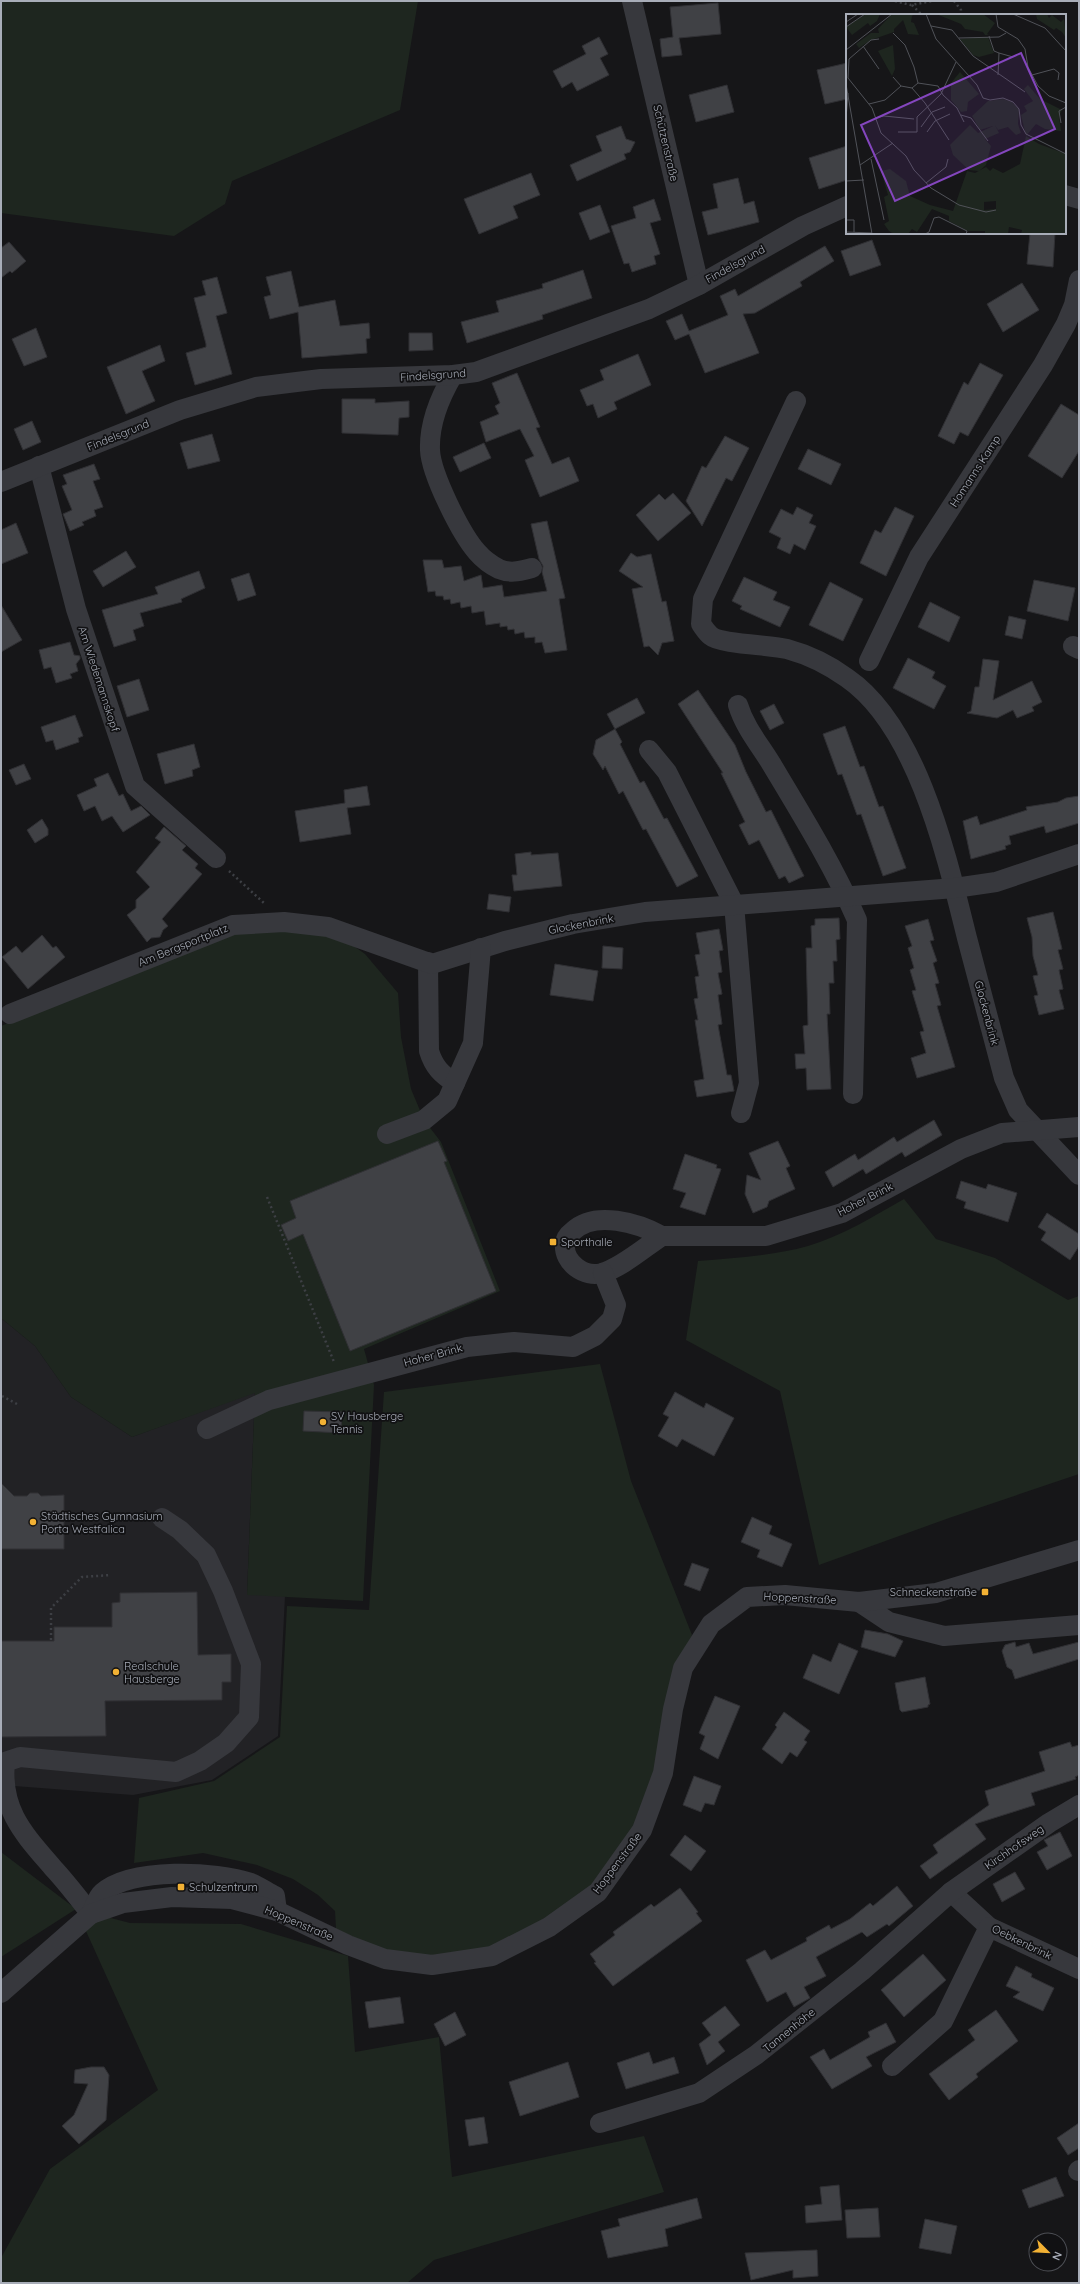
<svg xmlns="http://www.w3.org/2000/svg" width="1080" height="2284" font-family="Quicksand,sans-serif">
  <rect width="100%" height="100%" fill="#161618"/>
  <path fill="#222225" d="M1,1318L35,1346L71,1397L132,1437L255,1392L247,1594L285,1596L278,1736L212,1780L133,1795L1,1785Z"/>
  <g fill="#1e261f">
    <path d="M1,1H418L400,110L232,181L225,204L174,236L1,213Z"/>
    <path d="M283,924L348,942L365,954L398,993L401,1037L411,1089L424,1120L441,1142L500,1291L364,1349L374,1385L363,1601L247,1595L255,1393L132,1437L71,1397L35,1346L1,1318V1026L235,931Z"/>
    <path d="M904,1199L936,1239L995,1258L1068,1300L1079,1296V1474L949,1518L819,1565L780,1391L686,1340L698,1261C735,1258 772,1256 808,1246C842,1236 874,1216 904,1199Z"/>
    <path d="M600,1364L631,1481L692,1635L678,1667L658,1772L637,1829L598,1885L493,1951L432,1960L384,1951L336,1929L335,1911L318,1895L293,1879L257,1865L203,1853L134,1863L139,1798L214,1781L280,1737L287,1606L369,1610L384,1392Z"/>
    <path d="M1,1852L76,1909L130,1923L241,1924L348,1956L355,2052L439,2037L452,2177L644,2136L664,2192L434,2260L407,2283H1V2258L50,2169L158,2090L76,1909L1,1957Z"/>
  </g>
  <g fill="#404145" stroke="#303034">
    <path d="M718,3L721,34L679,38L682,55L662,57L660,39L673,37L670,7Z"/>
    <path d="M599,37L608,54L600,58L609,75L577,91L572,82L562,88L553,71L586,54L582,46Z"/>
    <path d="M847,63V99L825,104L817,70Z"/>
    <path d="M727,85L734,112L696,122L689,95Z"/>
    <path d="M621,126L626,139L635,142L630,152L624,154L626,159L577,181L570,165L602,151L596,136Z"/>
    <path d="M847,146V180L819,189L809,158Z"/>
    <path d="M531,173L540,195L513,206L518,218L479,234L464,199Z"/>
    <path d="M738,178L744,204L754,201L759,222L708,235L702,212L718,208L713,184Z"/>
    <path d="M654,199L661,220L650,223L660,254L654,256L656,264L632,272L629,263L624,264L611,226L636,218L633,207Z"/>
    <path d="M600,205L610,232L590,240L579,213Z"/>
    <path d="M1030,233H1055L1053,267L1027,264Z"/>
    <path d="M872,240L881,265L850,276L841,251Z"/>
    <path d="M9,242L26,261L12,273L10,271L1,278V248Z"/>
    <path d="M825,246L834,261L800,282L802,286L755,313L743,314L759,353L705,373L689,334L675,340L666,321L682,314L689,331L728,315L720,296L735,289L738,296Z"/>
    <path d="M583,270L592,298L542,315L543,319L467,343L461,322L499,312L496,301L543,288L542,284Z"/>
    <path d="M291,271L299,307L335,300L340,326L369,323L370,338L366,339L367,353L302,358L298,312L270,319L264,297L271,295L266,277Z"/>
    <path d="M217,277L227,313L216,316L232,374L195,385L186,353L206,347V344L194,298L206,295L202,281Z"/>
    <path d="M1022,283L1039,310L1003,332L987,304Z"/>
    <path d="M36,328L47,357L24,366L12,339Z"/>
    <path d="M409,333H432L433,350L409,351Z"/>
    <path d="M160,345L165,361L142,371L155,401L126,414L107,367Z"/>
    <path d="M638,354L651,385L614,402L617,409L598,418L593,404L587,406L580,390L604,380L600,370Z"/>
    <path d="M980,363L1003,375L968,436L960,432L954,444L938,436L964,382L968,385Z"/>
    <path d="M517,373L540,427L536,428L552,464L569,457L579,481L540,497L525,460L534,456L520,429L486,442L480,422L499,414L495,406L500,403L492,383Z"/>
    <path d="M342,399H375V403L409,401V417L399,418L398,435L342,433Z"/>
    <path d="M1061,404L1079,415V451L1062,478L1028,456Z"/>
    <path d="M32,421L41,442L23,450L14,429Z"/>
    <path d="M212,434L220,461L188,469L180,443Z"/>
    <path d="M725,436L749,448L732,481L726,478L702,526L686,501L702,466L706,468Z"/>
    <path d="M484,443L491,458L460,472L453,457Z"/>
    <path d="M808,449L841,464L831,485L798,469Z"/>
    <path d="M94,464L100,479L93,481L103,507L94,510L96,516L82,522L84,525L70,531L63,514L72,510L62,486L67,484L63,475Z"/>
    <path d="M673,493L691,513L658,541L636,515L659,494L665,500Z"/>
    <path d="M797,507L813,515L809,523L816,526L805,550L794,544L790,554L777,548L781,538L769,532L781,509L793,515Z"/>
    <path d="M895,507L914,516L886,576L860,563L875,530L881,533Z"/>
    <path d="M547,521L565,598L559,599L567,650L545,653L542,642L535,643V637L525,638L524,632L515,634L514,629L508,630L507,626L500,627V623L486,625L484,611L472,613L471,606L461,608L460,602L451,604L450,599L444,600L443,596H436L435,591L428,592L423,560H442L444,568L461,566L464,581L481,575L483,588L502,585L504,597L547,591L542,572L543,566L539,559L531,524Z"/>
    <path d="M16,523L28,553L1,564V530Z"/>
    <path d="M126,551L136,567L103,587L93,571Z"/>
    <path d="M631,553L637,557L651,554L662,602L666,601L674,641L662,643L658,655L649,646L644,647L632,589L643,587L619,571Z"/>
    <path d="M199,571L205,588L181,599L182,602L140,613L144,626L133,630L136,640L114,647L102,610L158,594L155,587Z"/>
    <path d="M249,573L256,595L238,601L231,579Z"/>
    <path d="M744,577L777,592L773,600L790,607L780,627L740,609L742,606L732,601Z"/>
    <path d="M1034,580L1075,588L1068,621L1027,611Z"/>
    <path d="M830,582L863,599L843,641L809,625Z"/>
    <path d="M930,602L960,617L949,642L918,627Z"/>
    <path d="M1,605L22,640L1,652Z"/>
    <path d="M1009,616L1026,620L1022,639L1005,635Z"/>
    <path d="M70,642L74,655L80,656V659L76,664L78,671L70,674L72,678L56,683L51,667L44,669L39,650Z"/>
    <path d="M908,658L935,672L932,678L946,686L934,709L893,688Z"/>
    <path d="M983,659L999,661L993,700L1032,681L1042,702L1032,707L1034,711L1017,718L1013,710L997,718L967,713L971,711L975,687H979Z"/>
    <path d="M139,679L149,710L127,717L117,686Z"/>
    <path d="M698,690L735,745L746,772L766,812L771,810L804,876L789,883L785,876L779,879L759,840L749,845L739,825L745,822L721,773H723L678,704Z"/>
    <path d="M637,698L645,713L615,729L607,714Z"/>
    <path d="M774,704L784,723L770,730L760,711Z"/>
    <path d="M75,715L83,736L78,738L79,742L56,750L53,740L46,742L41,727Z"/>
    <path d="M845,726L860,767L864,766L879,807L883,806L906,868L883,876L861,814L857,815L842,774L838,775L823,734Z"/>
    <path d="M615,729L622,742L620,744L640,783L644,781L664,819L667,818L698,876L677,887L646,829L643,830L623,791L619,794L605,766L603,770L593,754L596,740Z"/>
    <path d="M194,744L200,767L192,770L193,776L165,784L157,754Z"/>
    <path d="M24,764L31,779L16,785L9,770Z"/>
    <path d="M108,773L119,796L123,794L131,811L141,806L150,815L123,832L112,816L102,821L95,806L84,811L77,795L97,786L94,779Z"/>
    <path d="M367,786L370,805L347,808L351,834L300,842L295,811L345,803L344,790Z"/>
    <path d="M1079,796V823L1046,833L1044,826L1009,836L1011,844L1005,846L1006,849L971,859L963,821L977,816L980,825L1027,810L1026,807L1058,802L1066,798Z"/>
    <path d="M42,819L48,829V835L35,843L27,830Z"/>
    <path d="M164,827L186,846L182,850L198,864L195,868L202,874L162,919L168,926L163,930L160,937L151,938L147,942L127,915L136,908V900L150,887L136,872L161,842L155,838Z"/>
    <path d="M531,852V855L558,853L562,886L514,891L512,875H517L515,854Z"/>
    <path d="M489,894L511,897L509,912L487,909Z"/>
    <path d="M1053,912L1062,949L1058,950L1063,969L1059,970L1063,989L1059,990L1064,1009L1039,1015L1034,996L1038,995L1033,976L1038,975L1033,956L1032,937L1027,918Z"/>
    <path d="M839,918L840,939L836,940L837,961H833L834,983H829L830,1014H827L831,1089L807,1090L806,1068L796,1069L795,1054H805L803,1026L808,1025L806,948H812L811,926L815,925V919Z"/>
    <path d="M928,919L934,940L930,941L937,961L933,963L939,983L935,984L941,1005L937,1006L955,1067L917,1078L911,1058L926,1053L920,1032L924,1031L912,991L916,990L910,970L914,968L908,948L912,946L905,926Z"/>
    <path d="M719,929L723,950L719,951L722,972L718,973L722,994L718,995L722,1024L718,1025L727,1075H731L734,1091L697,1097L694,1081L704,1079L695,1020H698L694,999L698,998L695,977L699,976L695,955L700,954L696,933Z"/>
    <path d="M42,935L53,948L56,946L65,957L28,989L2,957L16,946L22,953Z"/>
    <path d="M603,946L623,948L622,969L602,968Z"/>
    <path d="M555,964L598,971L593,1001L550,995Z"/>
    <path d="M934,1120L942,1135L905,1157L902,1152L866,1174L863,1169L833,1187L825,1172L855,1154L858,1160L894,1137L897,1142Z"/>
    <path d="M438,1141L447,1161L444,1162L496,1291L350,1351L303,1234L288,1241L281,1225L296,1218L290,1201Z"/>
    <path d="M778,1141L790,1166L786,1168L795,1189L769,1201L767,1207L753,1213L745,1194L747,1175L761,1180L749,1153Z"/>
    <path d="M685,1154L717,1165L716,1168L721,1169L705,1215L680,1207L686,1193L673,1189Z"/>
    <path d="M961,1181L986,1189L988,1184L1017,1193L1008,1222L964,1208L966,1202L956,1198Z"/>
    <path d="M1047,1213L1079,1234V1246L1070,1260L1041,1240L1046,1232L1038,1227Z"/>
    <path d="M675,1392L704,1408L706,1403L734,1418L714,1456L682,1439L677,1447L658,1436L669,1417L663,1414Z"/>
    <path d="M304,1411L342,1412L341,1433L303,1431Z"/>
    <path d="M1,1483L14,1496H27L30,1493H38L41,1496L64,1495V1549H1Z"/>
    <path d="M752,1517L772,1526L769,1534L792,1544L782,1567L757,1557L760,1550L741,1542Z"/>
    <path d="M692,1563L709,1569L700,1591L684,1585Z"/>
    <path d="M197,1592L198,1655L231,1654V1682H222V1700L105,1701L106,1736L1,1737V1641H54V1627H112V1603L120,1602V1593Z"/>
    <path d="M865,1630L888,1634L903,1641L895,1657L861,1647Z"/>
    <path d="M1015,1642L1016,1647L1029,1643L1033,1654L1079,1642V1659L1015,1679L1012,1670L1007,1667L1002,1651L1005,1645Z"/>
    <path d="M839,1643L858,1651L839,1694L803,1678L813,1654L831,1662Z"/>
    <path d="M925,1677L930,1704L928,1705V1707L902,1712L900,1710L895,1683Z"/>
    <path d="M715,1696L740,1706L718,1759L700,1749L705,1736L699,1733Z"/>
    <path d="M784,1712L810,1731L804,1740L807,1742L797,1757L790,1752L782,1764L762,1749L777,1727L775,1725Z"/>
    <path d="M1070,1742L1072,1747L1079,1745V1775L1075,1777L1076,1779L1031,1793L1035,1805L975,1824L986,1839L930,1879L920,1866L938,1853L933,1845L989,1805L985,1791L1045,1771L1039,1752Z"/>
    <path d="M694,1776L721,1786L714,1805L705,1803L701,1812L683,1805Z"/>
    <path d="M1060,1832L1072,1856L1047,1870L1037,1852L1048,1846L1044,1840Z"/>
    <path d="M685,1835L706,1851L691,1871L670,1855Z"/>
    <path d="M1015,1872L1025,1889L1002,1902L993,1884Z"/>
    <path d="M897,1886L913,1906L889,1926L887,1924L867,1937L862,1932L816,1957L826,1976L804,1987L810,1998L794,2007L786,1992L767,2002L746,1960L765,1950L771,1960L807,1941L806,1938L829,1925L831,1929L850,1919L870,1903L873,1906Z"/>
    <path d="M680,1888L698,1912L696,1913L702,1921L613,1986L594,1963L596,1962L590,1954L615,1935L613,1932L651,1904L654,1907Z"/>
    <path d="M923,1954L946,1980L904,2017L881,1990Z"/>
    <path d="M1016,1966L1032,1974L1031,1977L1054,1988L1043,2011L1013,1997L1020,1992L1006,1986Z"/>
    <path d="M400,1997L404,2023L369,2028L365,2002Z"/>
    <path d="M725,2006L740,2025L718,2042L725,2051L707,2065L699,2044L711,2035L702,2023Z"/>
    <path d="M996,2010L1018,2041L976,2074L978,2077L949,2100L929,2074L975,2040L968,2030Z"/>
    <path d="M455,2012L466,2035L445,2046L434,2024Z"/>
    <path d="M886,2023L896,2042L866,2057L872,2066L832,2089L810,2057L824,2049L830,2060L870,2037L868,2032Z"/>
    <path d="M649,2052L653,2064L674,2057L679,2073L626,2089L617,2063Z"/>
    <path d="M568,2062L579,2097L520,2116L509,2082Z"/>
    <path d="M91,2067H104L109,2075L106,2120L79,2144L62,2126L74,2115L88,2084L74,2083L75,2070Z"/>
    <path d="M484,2117L488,2143L469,2146L465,2120Z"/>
    <path d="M1079,2123V2148L1068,2155L1057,2138Z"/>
    <path d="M1056,2177L1064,2196L1029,2208L1022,2190Z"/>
    <path d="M839,2185L842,2220L806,2223L805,2206L822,2204L820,2187Z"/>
    <path d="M697,2198L702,2218L665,2229L668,2246L608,2258L601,2231L620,2226L618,2219Z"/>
    <path d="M878,2208L880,2237L847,2238L845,2210Z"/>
    <path d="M925,2219L957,2226L951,2254L919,2248Z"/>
    <path d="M817,2250L818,2276L793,2278V2270L751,2280L745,2253Z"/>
  </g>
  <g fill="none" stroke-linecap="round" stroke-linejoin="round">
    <g stroke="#3d3f44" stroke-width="2.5" stroke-dasharray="2 3" stroke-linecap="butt">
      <path d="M895,1L911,5L932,1"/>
      <path d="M954,1L961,10V15"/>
      <path d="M912,5L922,15"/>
      <path d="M229,871L264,903"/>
      <path d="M267,1197L334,1362"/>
      <path d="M2,1396L17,1404"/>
      <path d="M51,1640V1608L82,1577L111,1575"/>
    </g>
    <g stroke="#37383d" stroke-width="20">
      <path d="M632,1L699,285"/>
      <path d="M1065,195L1079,199"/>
      <path d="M453,375C440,397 429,424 430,450C431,474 461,534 477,552C483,559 491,565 499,569C511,574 520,571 532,568"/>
      <path d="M796,401L703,599L701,624C704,628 707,633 711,636C720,644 771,645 787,649C809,655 829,665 847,678C918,727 947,858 967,938C979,985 992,1031 1004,1078L1018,1110L1079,1175"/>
      <path d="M39,466L76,609L135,786L216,858"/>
      <path d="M1,482L180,410L256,387L321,379L453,375L476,372L649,309L699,285L803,226L847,206"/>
      <path d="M1073,646L1079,649"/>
      <path d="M869,661L919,557L1043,365L1066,324L1074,305L1079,280"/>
      <path d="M738,705C745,728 760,745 772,765C802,815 834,867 857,920L853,1094"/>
      <path d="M649,750L667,772L734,904L749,1083L741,1113"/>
      <path d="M428,962L429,1051C434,1067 441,1074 455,1083"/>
      <path d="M10,1014L233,925L284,922L328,927L432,964L505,941L573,924L645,912L955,888L996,882L1079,854"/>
      <path d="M387,1134L424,1120L447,1101L473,1043L481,948"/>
      <path d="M662,1236C645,1247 621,1268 602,1273C585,1278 563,1263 565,1244C565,1239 569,1234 573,1231C595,1210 638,1223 662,1236H766L842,1213L961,1149L1002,1133L1079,1127"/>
      <path d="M207,1429L269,1400L467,1347L514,1342L573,1347L595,1336L612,1319L616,1305L603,1273"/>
      <path d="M859,1602L889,1622L944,1636L1079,1625"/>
      <path d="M951,1892L989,1927L1079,1969"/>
      <path d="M91,1914C79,1899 67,1883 54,1869C25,1835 0,1811 5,1762L20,1757L176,1772L200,1761L226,1743L249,1717L251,1664L223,1591L206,1555L180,1530L162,1518"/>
      <path d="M91,1914C94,1908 97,1897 102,1893C131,1867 216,1871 251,1883C259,1886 267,1892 275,1896L277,1911"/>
      <path d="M1,1993L91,1914L123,1903L172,1897L232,1899L277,1911L348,1945L385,1959L432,1965L492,1956L549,1927L598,1892L642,1830L663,1773L673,1709L683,1668L711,1624L747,1597L785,1595L859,1602L936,1593L1079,1550"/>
      <path d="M892,2066L943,2021L989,1927"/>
      <path d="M600,2123L699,2093L756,2055L862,1971L951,1892L1049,1823L1079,1805"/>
      <path d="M1078,2171L1079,2170"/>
    </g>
  </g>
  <g fill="#f2b134" stroke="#111113" stroke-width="1.5">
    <rect x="549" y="1238" width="8" height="8" rx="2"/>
    <circle cx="323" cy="1422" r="4"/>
    <circle cx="33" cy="1522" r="4"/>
    <rect x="981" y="1588" width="8" height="8" rx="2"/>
    <circle cx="116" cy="1672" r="4"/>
    <rect x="177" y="1883" width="8" height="8" rx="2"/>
  </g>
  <g text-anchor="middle" stroke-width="3.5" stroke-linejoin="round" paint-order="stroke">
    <g font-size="11" fill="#a8adb8" stroke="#111113">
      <text transform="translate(666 143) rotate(77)" y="4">Schützenstraße</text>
      <text transform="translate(735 264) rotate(-29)" y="4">Findelsgrund</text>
      <text transform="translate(433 375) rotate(-4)" y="4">Findelsgrund</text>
      <text transform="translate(118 435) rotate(-22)" y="4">Findelsgrund</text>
      <text transform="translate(975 471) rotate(-57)" y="4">Homanns Kamp</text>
      <text transform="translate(99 679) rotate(72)" y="4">Am Wiedemannskopf</text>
      <text transform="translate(581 924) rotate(-11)" y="4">Glockenbrink</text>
      <text transform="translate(183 945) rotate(-22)" y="4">Am Bergsportplatz</text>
      <text transform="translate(987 1013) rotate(75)" y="4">Glockenbrink</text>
      <text transform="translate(865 1199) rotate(-27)" y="4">Hoher Brink</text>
      <text transform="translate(433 1355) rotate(-15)" y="4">Hoher Brink</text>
      <text transform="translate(800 1598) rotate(3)" y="4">Hoppenstraße</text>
      <text transform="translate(1014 1847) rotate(-35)" y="4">Kirchhofsweg</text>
      <text transform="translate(617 1863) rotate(-53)" y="4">Hoppenstraße</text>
      <text transform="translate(299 1923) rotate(23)" y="4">Hoppenstraße</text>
      <text transform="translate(1022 1942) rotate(26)" y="4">Oebkenbrink</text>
      <text transform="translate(789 2030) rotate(-39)" y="4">Tannenhöhe</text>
    </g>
    <g font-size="11" fill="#a8adb8" stroke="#111113" text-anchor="start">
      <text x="561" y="1246">Sporthalle</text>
      <text x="331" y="1420">SV Hausberge<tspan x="331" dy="13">Tennis</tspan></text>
      <text x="41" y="1520">Städtisches Gymnasium<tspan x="41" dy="13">Porta Westfalica</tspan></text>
      <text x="977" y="1596" text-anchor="end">Schneckenstraße</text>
      <text x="124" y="1670">Realschule<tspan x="124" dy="13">Hausberge</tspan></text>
      <text x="189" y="1891">Schulzentrum</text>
    </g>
  </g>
  <g transform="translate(846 14)">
    <rect width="220" height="220" fill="#161618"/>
    <path d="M20,0H34L31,7L24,12L22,9L6,21L0,13ZM46,0H68L66,2L65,8L68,9L73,21L62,20L57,6L48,15V18L25,26L13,34L10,30L25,19H33L32,15ZM90,0H137L149,9L141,20L143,21H139L137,18L119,15L115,10ZM190,0H201L203,4L206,1L215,8L218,5L220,24L216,18L210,14L208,16L191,5ZM142,23L148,39L133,43L127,41L114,25ZM47,31L49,55L46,62L32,37ZM114,58L133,80L122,88L121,97L115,98L105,86V69ZM182,71L194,85L216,96L213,102L215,117L199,115L190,110L180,122L193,130L220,140V220H175L176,216L163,213L162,220H139V217H122L103,207V202L86,195L71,218L66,215L62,220H48L43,217L38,210L43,207L38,183L42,181L35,157L44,155L60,167L64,182L84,191L107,197L121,157L129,159L140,153L144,157L147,154L157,159L174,150L180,122L175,101L181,97L178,92L187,87L178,75ZM150,187V195L138,196V188ZM157,85L166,88L173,95L172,110L175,119L170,121L162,113L152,116L149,111L153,119L139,125L145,132L140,151L133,157L123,156L107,141L104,131L124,111L132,119L147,112L134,116L126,102L142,87Z" fill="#1e261f" fill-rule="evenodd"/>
    <path fill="none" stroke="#505258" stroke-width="1" d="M80,0L90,25L131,71L137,84L144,86L157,84L167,88L173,95L175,111L180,120L220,140M150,0L152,13L172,25L179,35L182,53L192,72L203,82L220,89M167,0L199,14L220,37M0,8L12,0M85,12L106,16L127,42L179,78M0,13L19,0M47,19L59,31L68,53L72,69L66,74M143,22L148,37L153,39L152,61M113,24L153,23L160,19M17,32L33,55M0,36L46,0M153,39L167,43M186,61L208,55L213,59L212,66M47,63L55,72M2,64L26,94L35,119L60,142L68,156L85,174L113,191L140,198L150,196M2,64L3,45L25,26L33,25M72,69L92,72L97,81L111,94L118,108M0,70L26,220M66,74L79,89L103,126M23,90L39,86L55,72L66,74M115,101L125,104L142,127M29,104L38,102L68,105M0,105L2,79M215,109L213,97L220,93M75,113L86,98L99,93M52,118H71V103L95,80L110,48M81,118L89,107L104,100M25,145L38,206M14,151L47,129M0,167L18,166M80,169L100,153L102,145M0,206H8V218M0,218L26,219M79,220L83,218L88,204L93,203L121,217L120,220"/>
    <path fill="#8446be" fill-opacity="0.15" stroke="#8446be" stroke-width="2" d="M175,39L209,115L49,187L15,111Z"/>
    <rect width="220" height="220" fill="none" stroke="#a8adb8" stroke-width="2"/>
  </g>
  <rect width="1080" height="2284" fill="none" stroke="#a8adb8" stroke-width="4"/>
  <g transform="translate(1048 2252) rotate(114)"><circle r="19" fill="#111113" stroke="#4d4f55"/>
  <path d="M0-3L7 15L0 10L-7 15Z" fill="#f2b134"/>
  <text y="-6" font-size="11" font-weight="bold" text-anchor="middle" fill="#a8adb8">N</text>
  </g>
</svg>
